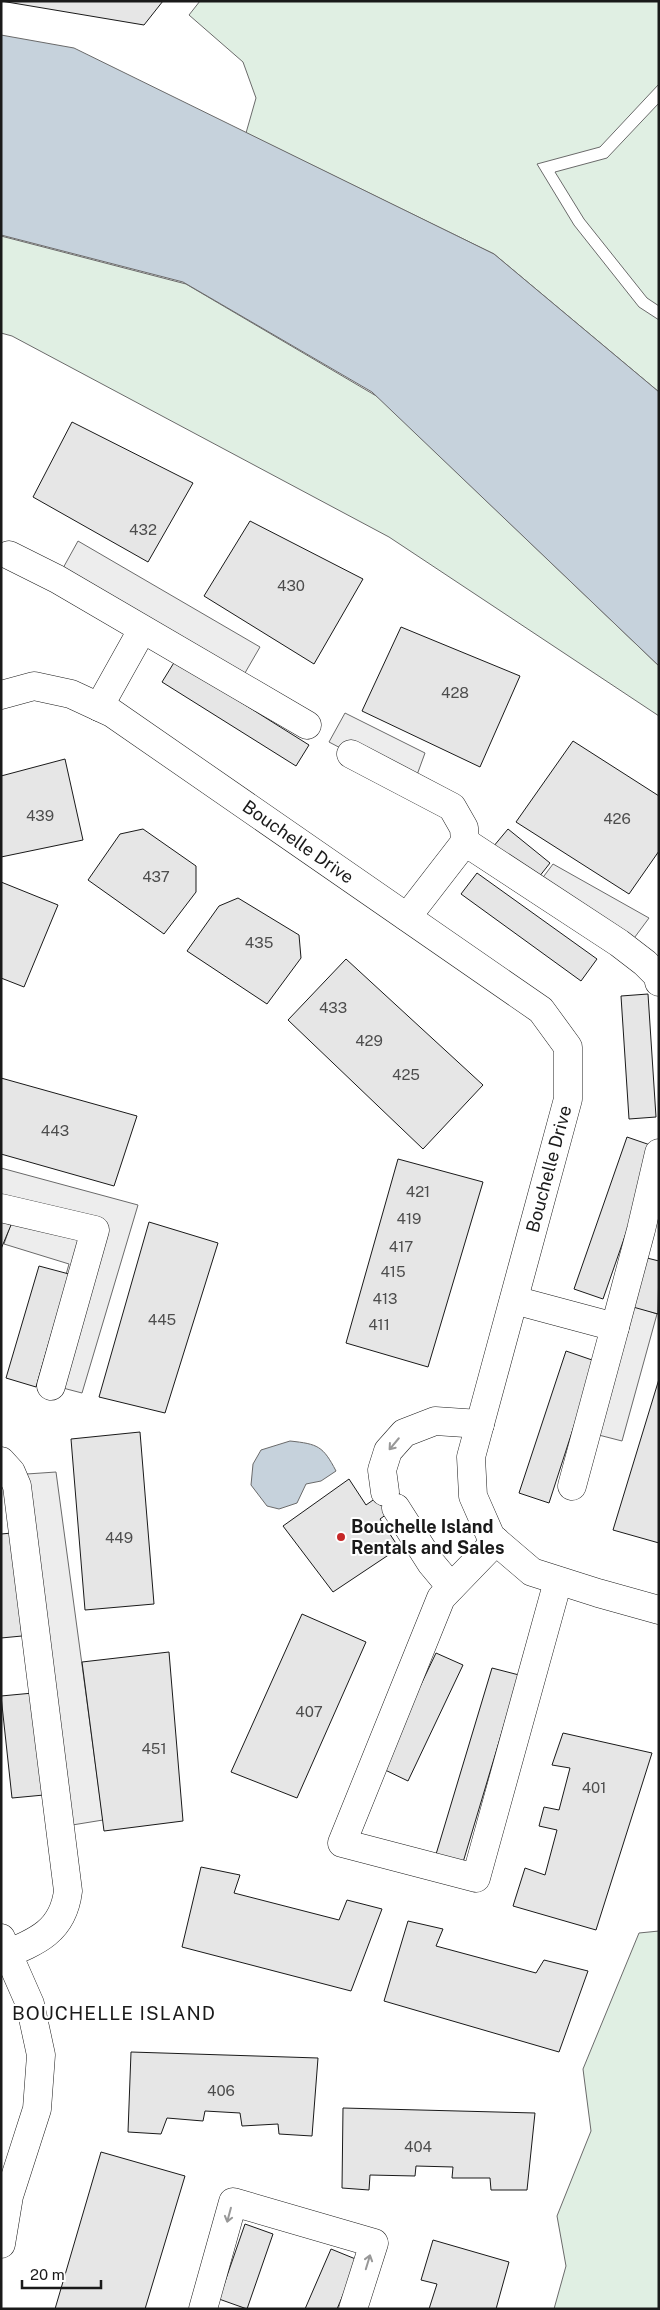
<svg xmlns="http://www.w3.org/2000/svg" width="660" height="2310" font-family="'Public Sans',sans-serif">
  <rect width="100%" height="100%" fill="#fff"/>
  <g fill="#e0efe3" stroke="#6a6a6a">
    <path d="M200,1H659V84L600,147L537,164L574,225L639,307L659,320V392L494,254L246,133L256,98L243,62L189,15Z"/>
    <path d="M659,103V306L647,298L584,219L555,172L607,158Z"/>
    <path d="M1,236L186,284L378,397L659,666V716L389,537L12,336L1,333Z"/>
    <path d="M659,1931V2309H554L566,2266L557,2216L591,2131L583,2069L639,1933Z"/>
  </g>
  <g fill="#ededed" stroke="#6a6a6a">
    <path d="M78,541L260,647L238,685L57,579Z"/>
    <path d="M345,713L425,753L413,786L329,742Z"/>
    <path d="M553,864L649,918L626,949L535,888Z"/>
    <path d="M1,1168L138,1205L82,1393L36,1381L69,1264L4,1244L15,1212L1,1208Z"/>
    <path d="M622,1301L657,1314L622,1441L587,1432Z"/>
    <path d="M56,1472L103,1820L60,1827L12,1475Z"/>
  </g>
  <g fill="#c6d2dc" stroke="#6a6a6a">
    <path d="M1,35L74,48L494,254L659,392V666L372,392L183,282L1,235Z"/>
    <path d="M290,1441C318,1444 323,1446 336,1471L321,1481L306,1484L297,1503L279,1509L267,1506L251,1485L253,1464L261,1450Z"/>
  </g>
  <g fill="#e6e6e6" stroke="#1a1a1a">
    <path d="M1,1H163L144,25Z"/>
    <path d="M72,422L193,483L148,562L33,497Z"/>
    <path d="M250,521L363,579L314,664L204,596Z"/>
    <path d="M401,627L520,676L480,767L362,711Z"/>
    <path d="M175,661L309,745L296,766L162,682Z"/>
    <path d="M573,741L659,796V851L629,894L516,822Z"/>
    <path d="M65,759L83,840L1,857V776Z"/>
    <path d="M143,829L196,866V892L164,934L88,880L120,834Z"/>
    <path d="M508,829L550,863L535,882L493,847Z"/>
    <path d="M477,873L597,959L581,981L461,894Z"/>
    <path d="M1,882L58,905L24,987L1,978Z"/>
    <path d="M238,898L299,935L301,958L267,1004L187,951L219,906Z"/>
    <path d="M346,959L483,1085L423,1149L288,1020Z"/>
    <path d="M648,994L656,1117L629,1119L621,996Z"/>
    <path d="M1,1078L137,1116L114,1186L1,1154Z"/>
    <path d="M627,1137L656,1147L603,1299L574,1289Z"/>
    <path d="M398,1159L483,1182L428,1367L346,1343Z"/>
    <path d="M1,1221L11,1225L1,1249Z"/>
    <path d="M149,1222L218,1243L165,1413L99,1397Z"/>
    <path d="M647,1258L659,1261L658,1314L633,1307Z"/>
    <path d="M39,1266L69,1274L36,1387L6,1378Z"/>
    <path d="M566,1351L595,1361L549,1503L519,1493Z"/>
    <path d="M659,1379V1543L613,1530Z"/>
    <path d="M140,1432L154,1604L85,1610L71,1439Z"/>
    <path d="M349,1479L366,1505L393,1486L405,1501L380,1519L399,1548L333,1592L283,1526Z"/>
    <path d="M12,1533L22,1636L1,1638V1534Z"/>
    <path d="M302,1614L366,1642L297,1798L231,1772Z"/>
    <path d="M169,1652L183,1821L104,1831L82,1662Z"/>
    <path d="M436,1653L463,1665L408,1781L381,1768Z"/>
    <path d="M492,1668L519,1675L461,1869L434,1861Z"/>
    <path d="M33,1693L44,1795L12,1798L1,1696Z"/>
    <path d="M563,1733L652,1753L596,1930L513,1906L525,1868L545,1875L557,1830L539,1826L544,1807L559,1810L570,1768L552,1765Z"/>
    <path d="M201,1867L240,1875L234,1893L339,1920L347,1900L382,1909L351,1991L182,1947Z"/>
    <path d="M408,1921L443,1929L436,1946L536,1973L544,1960L588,1971L559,2052L384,2001Z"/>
    <path d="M131,2052L318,2058L312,2136L279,2134L278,2124L242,2126L240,2113L205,2111L203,2121L167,2118L161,2134L128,2132Z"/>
    <path d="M343,2108L535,2113L527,2190H491L490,2178H452L453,2167L416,2166L415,2176L370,2175L369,2190L342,2188Z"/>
    <path d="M101,2152L185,2176L145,2309H55Z"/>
    <path d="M245,2224L273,2234L247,2309L219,2299Z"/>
    <path d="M433,2240L509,2262L496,2309H429L437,2284L421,2280Z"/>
    <path d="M331,2249L358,2260L337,2309H305Z"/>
  </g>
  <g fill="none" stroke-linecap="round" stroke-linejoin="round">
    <g stroke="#1a1a1a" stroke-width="29">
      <g id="minor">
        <path d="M9,555L57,579L307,725"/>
        <path d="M1,695L34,686L71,694L112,713L541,1010L568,1047V1099L471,1457L473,1496L491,1537L532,1572L598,1593L659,1610"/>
        <path d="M99,707L142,630"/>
        <path d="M351,754L452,807L464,828L465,842"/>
        <path d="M407,917L465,842L619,943L645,963L658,976L659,982"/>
        <path d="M1,1208L95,1230L51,1386"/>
        <path d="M514,1300L615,1327L641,1230L659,1153"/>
        <path d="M1,1461L11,1472L17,1486L68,1891C63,1932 36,1942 1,1956"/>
        <path d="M572,1486L615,1327"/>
        <path d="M385,1492L382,1470L388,1451L404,1433L435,1421L480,1424"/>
        <path d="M396,1508L431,1563L451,1587"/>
        <path d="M496,1541L441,1598L342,1843L476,1878L558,1581"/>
        <path d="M1,1938L30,2004L41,2055L37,2109L9,2196L1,2244"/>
        <path d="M203,2309L233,2202L374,2243L353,2309"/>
      </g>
    </g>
    <use href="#minor" stroke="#fff" stroke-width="28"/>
  </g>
  <defs><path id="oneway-shaft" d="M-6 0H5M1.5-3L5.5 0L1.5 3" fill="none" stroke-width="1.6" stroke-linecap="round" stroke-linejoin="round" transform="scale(1.25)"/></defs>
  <g stroke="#989898">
    <use href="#oneway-shaft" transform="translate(394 1444) rotate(130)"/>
    <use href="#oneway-shaft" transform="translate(229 2215) rotate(105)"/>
    <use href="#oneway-shaft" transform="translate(368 2262) rotate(-73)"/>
  </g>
  <circle fill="#c62828" stroke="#fff" stroke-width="2" cx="341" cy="1537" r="5"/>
  <g text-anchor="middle" stroke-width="4" stroke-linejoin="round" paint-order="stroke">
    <g font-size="15" fill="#4d4d4d">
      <text x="143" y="535">432</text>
      <text x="291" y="591">430</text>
      <text x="455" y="698">428</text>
      <text x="40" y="821">439</text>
      <text x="617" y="824">426</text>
      <text x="156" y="882">437</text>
      <text x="259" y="948">435</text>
      <text x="333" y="1013">433</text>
      <text x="369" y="1046">429</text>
      <text x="406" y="1080">425</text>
      <text x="55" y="1136">443</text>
      <text x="418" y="1197">421</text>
      <text x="409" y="1224">419</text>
      <text x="401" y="1252">417</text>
      <text x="393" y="1277">415</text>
      <text x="385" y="1304">413</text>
      <text x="162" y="1325">445</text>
      <text x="379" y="1330">411</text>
      <text x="119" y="1543">449</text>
      <text x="309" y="1717">407</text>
      <text x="154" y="1754">451</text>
      <text x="594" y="1793">401</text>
      <text x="221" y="2096">406</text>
      <text x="418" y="2152">404</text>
    </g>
    <g font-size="18" fill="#1a1a1a" stroke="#fff">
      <text transform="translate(298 842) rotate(35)" y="6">Bouchelle Drive</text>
      <text transform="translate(549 1169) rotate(-75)" y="6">Bouchelle Drive</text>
    </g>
    <g font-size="18" font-weight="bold" fill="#1a1a1a" stroke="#fff" text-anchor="start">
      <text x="351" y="1533">Bouchelle Island<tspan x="351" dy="21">Rentals and Sales</tspan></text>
    </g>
    <g font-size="19" letter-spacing="1" fill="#1a1a1a" stroke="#fff">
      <text x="114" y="2020">BOUCHELLE ISLAND</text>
    </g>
  </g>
  <rect width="660" height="2310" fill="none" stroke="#1a1a1a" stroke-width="5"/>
  <path d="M22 2280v8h79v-8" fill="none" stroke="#1a1a1a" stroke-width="2.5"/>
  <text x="30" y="2280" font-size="15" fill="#1a1a1a" stroke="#ffffff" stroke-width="4" paint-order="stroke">20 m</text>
</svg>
